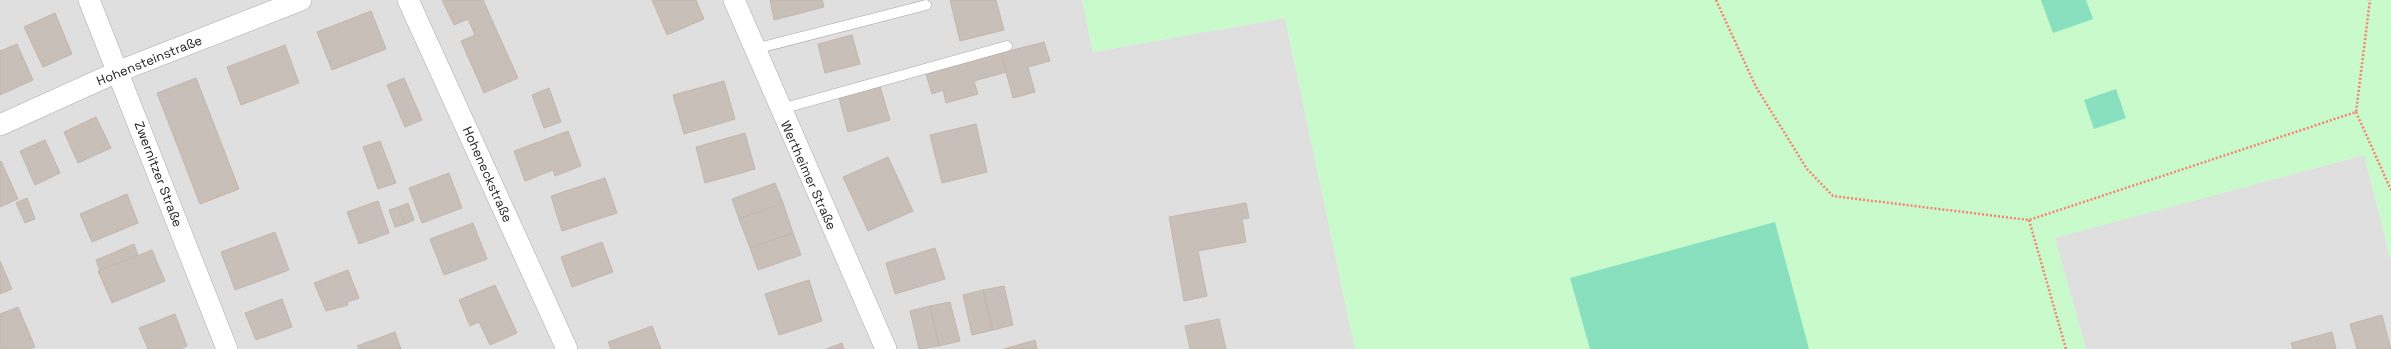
<svg xmlns="http://www.w3.org/2000/svg" width="2391" height="349" font-family="'Space Grotesk',sans-serif">
  <rect width="100%" height="100%" fill="#f2efe9"/>
  <g fill="#e0dfdf">
    <path d="M0,0H1082L1093,52L1285,18L1355,349H0Z"/>
    <path d="M2364,155L2391,260V349H2086L2054,238Z"/>
  </g>
  <path fill="#c8facc" d="M1082,0H2391V260L2364,155L2055,238L2086,349H1355L1285,18L1093,52Z"/>
  <g fill="#88e0be">
    <path d="M2041,0H2086L2093,19L2053,33Z"/>
    <path d="M2116,89L2126,118L2094,129L2084,100Z"/>
    <path d="M1775,222L1809,349H1590L1570,278Z"/>
  </g>
  <g fill="#c7bfb8" stroke="#c4b6ab">
    <path d="M442,0H483L518,78L484,93L461,41L475,35L468,19L454,25Z"/>
    <path d="M652,0H696L704,19L667,35Z"/>
    <path d="M770,0H822L824,7L774,20Z"/>
    <path d="M950,0H996L1004,30L960,41Z"/>
    <path d="M371,11L386,49L332,70L317,32Z"/>
    <path d="M55,13L72,54L43,67L24,27Z"/>
    <path d="M852,35L860,64L825,73L818,44Z"/>
    <path d="M1044,42L1050,61L1028,67L1035,92L1013,98L1001,53Z"/>
    <path d="M17,44L33,80L0,95V51Z"/>
    <path d="M285,45L299,83L241,105L227,67Z"/>
    <path d="M1001,53L1006,72L974,81L978,94L946,103L943,90L932,94L926,74Z"/>
    <path d="M196,78L239,189L200,204L157,93Z"/>
    <path d="M404,78L422,120L405,127L387,85Z"/>
    <path d="M724,81L735,119L684,134L673,95Z"/>
    <path d="M880,86L890,120L848,132L839,98Z"/>
    <path d="M549,88L561,122L544,128L532,95Z"/>
    <path d="M96,117L111,148L78,163L64,132Z"/>
    <path d="M976,124L987,172L942,183L930,135Z"/>
    <path d="M568,131L581,166L555,176L553,170L525,181L514,151Z"/>
    <path d="M745,133L755,169L705,183L696,147Z"/>
    <path d="M45,140L60,173L35,185L20,151Z"/>
    <path d="M380,141L396,183L378,189L363,147Z"/>
    <path d="M888,157L913,211L868,231L843,177Z"/>
    <path d="M1,161L18,199L0,207V162Z"/>
    <path d="M449,173L462,208L422,223L409,188Z"/>
    <path d="M605,178L617,213L562,231L551,196Z"/>
    <path d="M775,183L783,203L739,219L732,199Z"/>
    <path d="M127,194L138,223L92,242L80,214Z"/>
    <path d="M27,198L35,219L25,223L16,203Z"/>
    <path d="M378,201L389,233L359,244L347,212Z"/>
    <path d="M408,203L414,220L405,224L398,207Z"/>
    <path d="M783,203L793,233L750,248L739,219Z"/>
    <path d="M1246,203L1249,218L1242,219L1246,242L1198,251L1207,296L1184,301L1169,217Z"/>
    <path d="M398,207L405,224L395,227L389,210Z"/>
    <path d="M473,223L487,259L444,275L430,239Z"/>
    <path d="M275,232L289,270L235,290L221,252Z"/>
    <path d="M793,233L801,255L758,270L750,248Z"/>
    <path d="M602,242L613,272L572,287L561,257Z"/>
    <path d="M134,244L138,255L100,271L96,260Z"/>
    <path d="M935,248L945,279L895,294L886,263Z"/>
    <path d="M152,250L165,281L112,303L98,271Z"/>
    <path d="M0,261L12,289L0,294Z"/>
    <path d="M348,270L359,298L347,302L348,305L326,311L314,283Z"/>
    <path d="M809,280L822,321L779,335L765,294Z"/>
    <path d="M495,285L517,333L490,345L479,322L470,326L459,300Z"/>
    <path d="M1004,286L1013,325L993,330L983,290Z"/>
    <path d="M983,290L993,330L972,335L963,295Z"/>
    <path d="M282,299L292,327L256,340L245,313Z"/>
    <path d="M950,302L960,341L939,346L930,306Z"/>
    <path d="M930,306L939,346L919,349L910,311Z"/>
    <path d="M18,307L35,347L30,349H0V314Z"/>
    <path d="M175,314L187,346L181,349H148L139,328Z"/>
    <path d="M2382,315L2391,349H2357L2350,324Z"/>
    <path d="M1219,319L1226,349H1190L1185,326Z"/>
    <path d="M652,326L661,349H611L608,342Z"/>
    <path d="M395,332L401,349H359L357,346Z"/>
    <path d="M2332,332L2336,349H2293L2291,343Z"/>
    <path d="M1035,340L1037,349H1004Z"/>
    <path d="M842,343L844,349H826Z"/>
  </g>
  <g fill="none" stroke-linecap="round" stroke-linejoin="round">
    <g stroke="#a9a9a9" stroke-width="11">
      <g id="lane">
        <path d="M755,49L926,5"/>
        <path d="M781,109L1007,46"/>
      </g>
    </g>
    <g stroke="#a9a9a9" stroke-width="22">
      <g id="street">
        <path d="M89,0L227,349"/>
        <path d="M408,0L567,349"/>
        <path d="M734,0L886,349"/>
        <path d="M0,125L117,72L301,0"/>
      </g>
    </g>
    <g stroke="#fa8072" stroke-width="2.5" stroke-dasharray="2 2" stroke-linecap="butt">
      <path d="M1716,0L1756,87L1807,169L1833,196L2029,220L2356,112L2370,0"/>
      <path d="M2356,112L2391,190"/>
      <path d="M2029,220L2066,349"/>
    </g>
    <use href="#lane" stroke="#fff" stroke-width="10"/>
    <use href="#street" stroke="#fff" stroke-width="21"/>
  </g>
  <g text-anchor="middle" stroke-width="3" stroke-linejoin="round" paint-order="stroke">
    <g font-size="13" fill="#222" stroke="#fff">
      <text transform="translate(149 60) rotate(-22)" y="5">Hohensteinstraße</text>
      <text transform="translate(159 174) rotate(69)" y="5">Zwernitzer Straße</text>
      <text transform="translate(488 174) rotate(66)" y="5">Hoheneckstraße</text>
      <text transform="translate(809 175) rotate(66)" y="5">Wertheimer Straße</text>
    </g>
  </g>
</svg>
